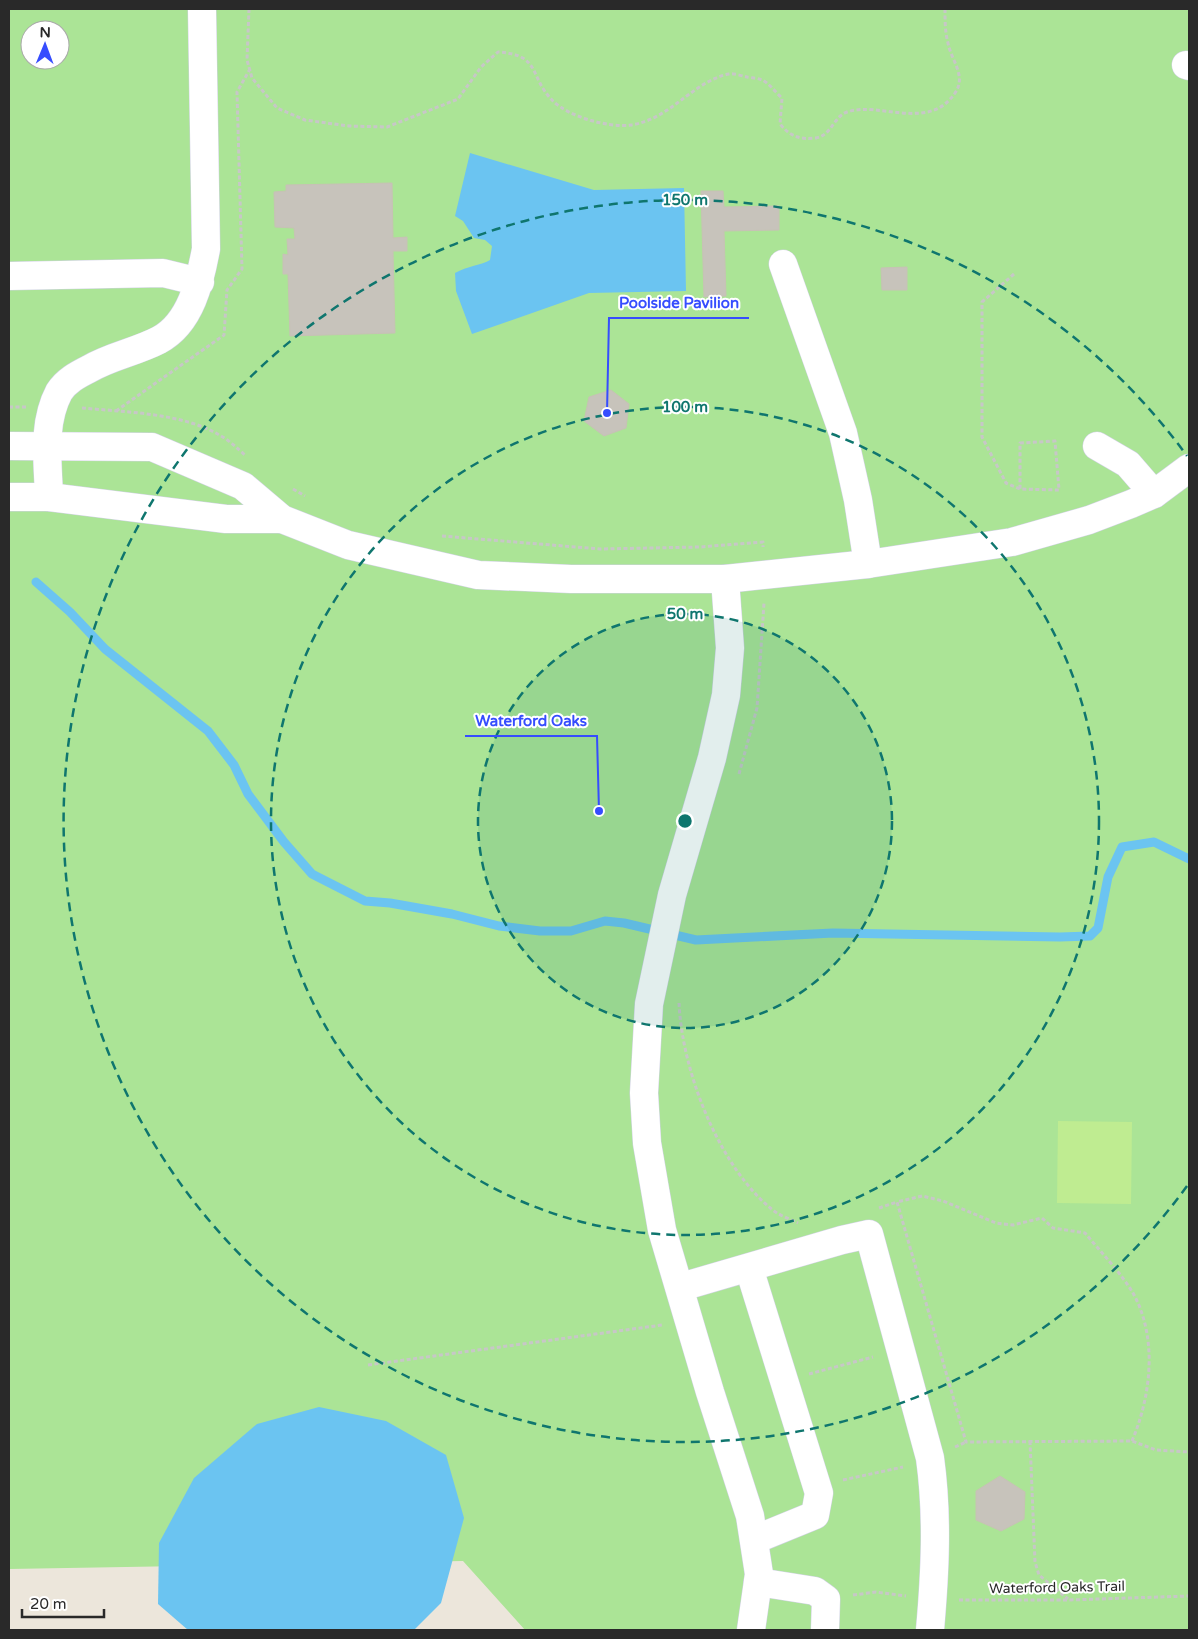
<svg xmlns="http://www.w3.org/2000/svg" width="1198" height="1639" font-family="'Varela Round',sans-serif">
  <rect width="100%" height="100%" fill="#ece6db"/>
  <path fill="#abe496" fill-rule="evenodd" d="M9,9H1189V1630H525L463,1561L9,1569ZM30,30H60V60H30Z"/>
  <path fill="#bfec91" d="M1058,1121L1132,1122L1131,1204L1057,1203Z"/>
  <g fill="#6bc4f1">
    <path d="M470,153L594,190L684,188L686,291L589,293L472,334L456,291L455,273C467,266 482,265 490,260L492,246L485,240L474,238L463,221L455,216Z"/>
    <path d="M319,1407L386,1421L446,1455L464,1518L441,1603L414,1630H188L158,1604L159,1543L194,1478L257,1424Z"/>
  </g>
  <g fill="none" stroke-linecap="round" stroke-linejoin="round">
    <path stroke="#6bc4f1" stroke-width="9" d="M36,582L70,612L105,649L208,731L234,765L248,794L284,842L312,874L365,901L390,903L452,914L499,926L540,931H571L605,921L624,923L696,940L833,933L1060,937L1090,936L1098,928L1108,877L1122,847L1154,842L1189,859"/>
  </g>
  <g fill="#c7c3bb" stroke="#c7c2b5">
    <path d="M392,183L393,238L407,237V251H393L395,333L290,336L288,274H283V254L288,255L287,239H295L294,228L275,227L274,192L286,191V185Z"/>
    <path d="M701,191H723L724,207L779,206V230L724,231L726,296L704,297Z"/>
    <path d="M907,267V290H882L881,268Z"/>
    <path d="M611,390L629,404L626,428L604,436L584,421L589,397Z"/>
    <path d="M1000,1476L1025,1492L1024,1519L1001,1531L976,1520V1491Z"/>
  </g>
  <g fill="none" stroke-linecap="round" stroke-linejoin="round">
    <g stroke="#d0d2e3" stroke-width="29">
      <g id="minor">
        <path d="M1186,65L1189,66"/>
        <path d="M783,264L843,433L858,500L868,564"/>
        <path d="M9,276L163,273L200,282"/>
        <path d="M9,446L152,447L243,486L282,519L348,545L478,575L571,579H725L868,564L1012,542L1089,520L1131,504L1154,494L1189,468"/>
        <path d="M1097,446L1128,464L1154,494"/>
        <path d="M9,497H49L226,519H282"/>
        <path d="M49,497C48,462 42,424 59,392C66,381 77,375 89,369C111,356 136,352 159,340C191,323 200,281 206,249L202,9"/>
        <path d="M725,579L730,648L726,695L712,758L672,895L649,1004L644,1093L647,1143L662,1230L710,1392L750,1516L759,1574L751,1630"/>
        <path d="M749,1268L819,1493L815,1515L754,1540"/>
        <path d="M681,1287L842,1240L869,1234L930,1458C938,1516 935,1573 930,1630"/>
        <path d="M758,1582L815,1591L826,1599L825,1630"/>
      </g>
    </g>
    <g stroke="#c7c7c7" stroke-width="3" stroke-dasharray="4 2.5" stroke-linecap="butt">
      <path d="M249,9L247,60L252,78L277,108L305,120L349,126L387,127L458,99L481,67L498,52C542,55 528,76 553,101C569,117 609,128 631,125C671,119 693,81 729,74C734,73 742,76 747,77C752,78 758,78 762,80C769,83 776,93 782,98L780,124C790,136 799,140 816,138C832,135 833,117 847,112C879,101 929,132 955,93C967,76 951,60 948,43C945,32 945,20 945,9"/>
      <path d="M1014,274L982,302V437L1006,483L1020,489L1059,490L1055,441L1020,443V489"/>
      <path d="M9,407H26"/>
      <path d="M82,408C125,412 184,413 221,436C230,441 237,448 245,455"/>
      <path d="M116,411L224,335L227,290L242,269L237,92L250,69"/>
      <path d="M293,489L305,496"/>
      <path d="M442,536L600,549L700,547L763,542V547"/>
      <path d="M739,774L757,708L764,603"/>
      <path d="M679,1003C682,1071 719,1168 774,1211C781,1216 790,1219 798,1223"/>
      <path d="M879,1208L897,1202"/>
      <path d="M368,1365L662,1325"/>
      <path d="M809,1374L873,1357"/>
      <path d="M1030,1441L1035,1562L1039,1575L1068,1599"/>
      <path d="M1132,1441C1151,1396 1158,1338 1133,1293C1121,1273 1100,1251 1085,1233L1053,1228L1042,1218L1013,1225L996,1223L943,1201L922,1196L897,1202L966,1442L1132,1441L1156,1450L1189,1452"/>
      <path d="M955,1447L966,1442"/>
      <path d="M843,1480L903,1467"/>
      <path d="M853,1595L876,1592L906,1596"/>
      <path d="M959,1600H1069L1189,1596"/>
    </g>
    <use href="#minor" stroke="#fff" stroke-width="28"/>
  </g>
  <circle cx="685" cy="821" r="207" fill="#0f766e" fill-opacity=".12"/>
  <g fill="none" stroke="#0f766e" stroke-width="2.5" stroke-dasharray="9 6">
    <circle cx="685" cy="821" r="207"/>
    <circle cx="685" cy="821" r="414"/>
    <path d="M1187 1186A621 621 0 1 1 1187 456"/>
  </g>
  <g text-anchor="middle" stroke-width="4" stroke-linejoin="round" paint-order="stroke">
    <g font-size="14" fill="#292929" stroke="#fff">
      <text transform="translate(1057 1587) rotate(-1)" y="5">Waterford Oaks Trail</text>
    </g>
  </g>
  <circle cx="685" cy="821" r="8" fill="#0f766e" stroke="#fff" stroke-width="2.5"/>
  <g font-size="15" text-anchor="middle" font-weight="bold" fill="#0f766e" stroke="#fff" stroke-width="4" stroke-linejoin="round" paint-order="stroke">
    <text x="685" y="205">150 m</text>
    <text x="685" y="412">100 m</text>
    <text x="685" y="619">50 m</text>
  </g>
  <path fill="none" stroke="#364dfe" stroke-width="2" d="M607 413L609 318H749M599 811L597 736H465"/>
  <g fill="#364dfe" stroke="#fff" stroke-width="2">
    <circle cx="607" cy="413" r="5"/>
    <circle cx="599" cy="811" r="5"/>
  </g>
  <g font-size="15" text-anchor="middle" font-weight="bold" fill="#364dfe" stroke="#fff" stroke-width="4" stroke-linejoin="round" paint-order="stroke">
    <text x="679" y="308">Poolside Pavilion</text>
    <text x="531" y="726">Waterford Oaks</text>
  </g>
  <rect width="1198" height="1639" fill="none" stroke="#292929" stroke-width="20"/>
  <g transform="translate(45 45) rotate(1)"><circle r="24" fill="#ffffff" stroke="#a9a9a9"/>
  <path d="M0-4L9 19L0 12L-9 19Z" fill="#364dfe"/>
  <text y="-8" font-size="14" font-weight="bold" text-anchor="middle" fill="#292929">N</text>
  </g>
  <path d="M22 1609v8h82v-8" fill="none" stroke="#292929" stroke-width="2.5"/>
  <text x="30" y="1609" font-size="15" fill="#292929" stroke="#ffffff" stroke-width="4" paint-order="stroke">20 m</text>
</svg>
